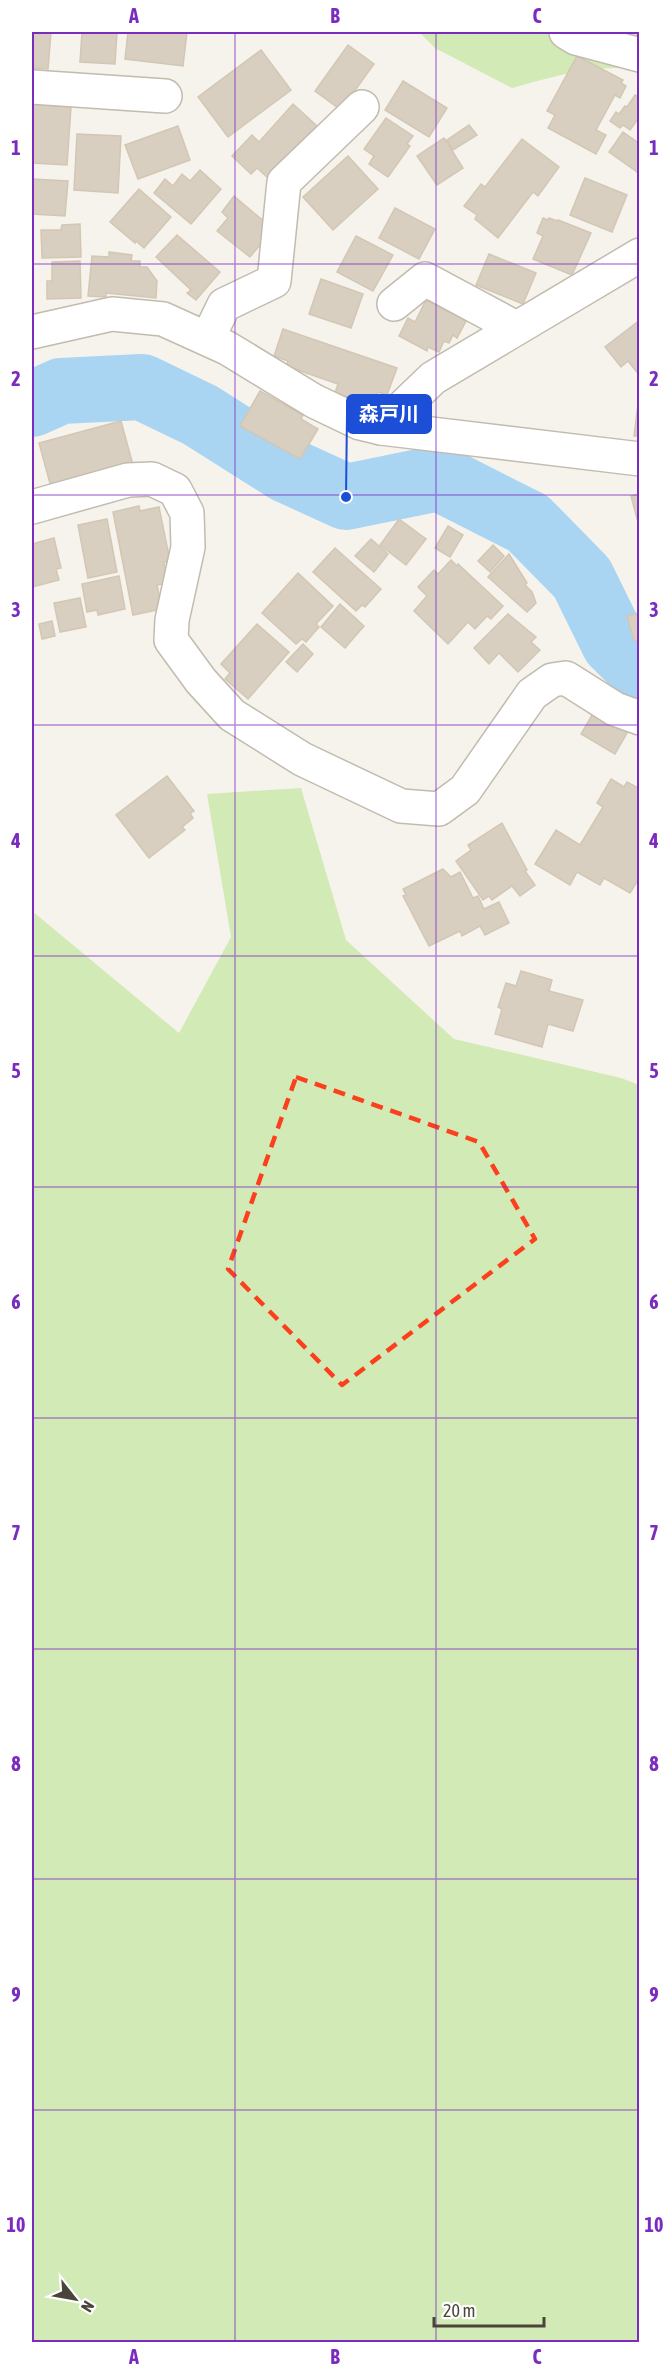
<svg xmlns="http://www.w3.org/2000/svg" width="671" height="2374" font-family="'Asap Condensed','Noto Sans JP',sans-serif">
  <rect width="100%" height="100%" fill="#f6f3ec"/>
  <g fill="#d2eab5">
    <path d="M419,32H639V70C597,63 553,77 512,88L435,48Z"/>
    <path d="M301,788L346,940L454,1039L621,1078L639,1085V2342H32V911L179,1033L231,937L207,794Z"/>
  </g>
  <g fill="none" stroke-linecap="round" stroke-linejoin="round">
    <path stroke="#a9d4f2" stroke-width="66" d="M32,404L61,391L142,387L200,415L287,470L346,497L439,478L528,523L582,578L614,643L640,669"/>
  </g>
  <g fill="#d8cfc1" stroke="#d3c7b4" stroke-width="1.5">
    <path d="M32,32H51L48,69L32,68Z"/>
    <path d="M82,32H117L115,64L80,62Z"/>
    <path d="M128,32H187L183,66L125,59Z"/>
    <path d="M348,45L374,64L341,110L315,91Z"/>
    <path d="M261,50L291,90L228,137L198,97Z"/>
    <path d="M577,56L623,80L621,83L626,86L620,98L615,95L596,130L606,135L596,154L548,128L555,115L547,111Z"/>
    <path d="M403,81L447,108L429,137L385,110Z"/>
    <path d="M635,95L640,98V116L630,130L623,125L620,128L610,121L616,112L619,114L625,106L627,107Z"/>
    <path d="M32,104L71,107L67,165L32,163Z"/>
    <path d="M293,104L327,135L278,187L257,168L251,174L232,156L252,135L259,142Z"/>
    <path d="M386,118L413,136L407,144L410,146L388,177L369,164L374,156L364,149Z"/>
    <path d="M469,125L477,135L453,150L447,140Z"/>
    <path d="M178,126L190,160L138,179L125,145Z"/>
    <path d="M623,132L640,144V174L609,152Z"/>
    <path d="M77,134L121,136L118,193L74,190Z"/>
    <path d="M444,138L463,168L437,185L417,156Z"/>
    <path d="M522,139L559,167L538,196L533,192L498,238L475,219L477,215L464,206L481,184L485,187Z"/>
    <path d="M348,156L378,189L333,230L303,197Z"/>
    <path d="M200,170L221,189L191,224L154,193L165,179L173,186L182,174L190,181Z"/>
    <path d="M585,178L627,195L612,232L570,215Z"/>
    <path d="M32,179L68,181L65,216L32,214Z"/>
    <path d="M139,189L171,217L144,248L136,241L135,243L110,222Z"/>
    <path d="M234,196L273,229L262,249L259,246L250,257L217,231L228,218L222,212Z"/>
    <path d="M395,208L435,229L419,259L379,238Z"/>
    <path d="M543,218L548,220L549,218L557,221L558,220L591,233L572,275L533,259L543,236L537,233Z"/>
    <path d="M80,224L81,257L42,258L41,230H61L62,225Z"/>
    <path d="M177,235L220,272L196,300L187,293L191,290L156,257Z"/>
    <path d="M356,236L393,255L373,291L337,272Z"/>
    <path d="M109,252L132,255L131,261H140V267H147L157,281L156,298L106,293V297L88,296L92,256L109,257Z"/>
    <path d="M489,254L536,273L523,304L476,285Z"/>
    <path d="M80,261L81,298L47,299V281H52V262Z"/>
    <path d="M321,279L363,294L351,328L309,314Z"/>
    <path d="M426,300L466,321L457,338L453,335L449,343L444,341L439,352L428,347L427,351L399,336L408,318L415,322Z"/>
    <path d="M640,320V376L628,361L621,367L605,347Z"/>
    <path d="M283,329L397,368L387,395L378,392L373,406L335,393L338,384L286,366L288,361L274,356Z"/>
    <path d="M260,391L303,415L301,419L318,429L300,459L240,426Z"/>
    <path d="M639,396H640V436H634Z"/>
    <path d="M121,421L133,465L51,487L39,443Z"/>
    <path d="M640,494V526H639L631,496Z"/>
    <path d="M139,506L140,511L159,507L170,561L164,562L168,583L157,585L162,609L133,615L113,512Z"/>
    <path d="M107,519L117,572L88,578L78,525Z"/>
    <path d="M399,519L426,539L406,565L380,545Z"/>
    <path d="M448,526L463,535L450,557L435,548Z"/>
    <path d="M54,538L61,568L56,569L59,580L32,587V544Z"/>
    <path d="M371,539L388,554L374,572L355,556Z"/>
    <path d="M493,545L504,556L490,572L478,561Z"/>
    <path d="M335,548L381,589L365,607L362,605L356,611L313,572Z"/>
    <path d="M509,554L527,583L525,585L532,592L536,603L527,612L488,577Z"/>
    <path d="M451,560L457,566L458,564L503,606L491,619L487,616L475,629L468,622L448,644L414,611L427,596L418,587L434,570L438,574Z"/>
    <path d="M298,573L333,606L316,624L319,627L306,642L302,639L296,644L262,613Z"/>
    <path d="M119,576L125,609L98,615L97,610L87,612L82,584Z"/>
    <path d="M80,598L86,627L60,632L54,603Z"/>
    <path d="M340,604L364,626L345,648L321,627Z"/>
    <path d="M640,613V640L634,641L627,616Z"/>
    <path d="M508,614L536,637L531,642L540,650L518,672L499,653L489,664L474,648Z"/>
    <path d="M52,621L55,636L42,639L39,624Z"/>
    <path d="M257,624L289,652L248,699L225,679L230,673L221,664Z"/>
    <path d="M303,644L313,654L297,672L286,662Z"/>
    <path d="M595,710L631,726L615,754L581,734Z"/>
    <path d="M167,776L194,811L190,813L193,818L182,827L185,830L149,858L116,815Z"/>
    <path d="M611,779L624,787L627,782L640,789V877L630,893L604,878L600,885L577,872L570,885L535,864L556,830L580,845L603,807L597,803Z"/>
    <path d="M502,823L527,870L525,871L535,885L520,896L512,886L492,900L489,896L483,900L456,861L471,850L468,845Z"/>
    <path d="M443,869L451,877L460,872L473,898L478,896L484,909L499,902L509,923L485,935L480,926L462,936L460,931L429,946L403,896L406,895L403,889Z"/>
    <path d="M521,971L552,980L549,991L583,1000L573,1031L548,1024L542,1047L495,1034L502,1009L498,1007L506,983L516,986Z"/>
  </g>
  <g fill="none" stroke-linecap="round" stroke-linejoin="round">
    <g stroke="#c2bbae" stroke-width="36">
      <g id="minor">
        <path d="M566,32L576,38L640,55"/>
        <path d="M32,87L165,96"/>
        <path d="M394,304L425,279L516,328"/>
        <path d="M32,332L112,314L163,319L227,348L314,401L360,423L381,428L640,459"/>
        <path d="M208,338L224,305L274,281L284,182L362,107"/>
        <path d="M381,428L433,378L640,255"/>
        <path d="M32,507L128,480L152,479L175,490L187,513L188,547L172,620L171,640L201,681L232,715L302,759L401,806L439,809L465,790L532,694L552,680L566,678L615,709L640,718"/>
      </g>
    </g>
    <use href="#minor" stroke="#fff" stroke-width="33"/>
  </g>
  <path fill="none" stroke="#fc3f1d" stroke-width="4.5" stroke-dasharray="12 8" stroke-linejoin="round" d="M296,1077L479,1142L535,1239L342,1385L228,1269Z"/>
  <path fill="none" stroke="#7b2cbf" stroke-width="1.5" stroke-opacity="0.55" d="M235,32V2342M436,32V2342M32,264H640M32,495H640M32,725H640M32,956H640M32,1187H640M32,1418H640M32,1649H640M32,1879H640M32,2110H640"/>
  <path fill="none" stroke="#1d4ed8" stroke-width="2" d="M346 497L347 414"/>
  <circle fill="#1d4ed8" stroke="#fff" stroke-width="2" cx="346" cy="497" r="6"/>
  <rect fill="#1d4ed8" stroke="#1d4ed8" stroke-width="2" x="347" y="395" width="84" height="38" rx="6"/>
  <g font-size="20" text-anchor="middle" font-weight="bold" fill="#fff">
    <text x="389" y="421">森戸川</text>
  </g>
  <rect width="671" height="2374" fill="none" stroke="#ffffff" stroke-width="66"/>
  <g transform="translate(75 2299) rotate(121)" stroke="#ffffff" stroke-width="4.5" paint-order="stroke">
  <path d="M0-4.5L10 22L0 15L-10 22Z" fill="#4b4439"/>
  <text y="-9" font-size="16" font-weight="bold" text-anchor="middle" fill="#4b4439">N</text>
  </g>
  <path d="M434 2317v9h110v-9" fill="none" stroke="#4b4439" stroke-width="3"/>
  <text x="443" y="2317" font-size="18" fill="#4b4439" stroke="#ffffff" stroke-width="4.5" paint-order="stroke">20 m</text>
  <rect x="33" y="33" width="605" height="2308" fill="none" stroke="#7b2cbf" stroke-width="2"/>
  <g font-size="20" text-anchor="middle" font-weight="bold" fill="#7b2cbf">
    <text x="134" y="23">A</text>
    <text x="335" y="23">B</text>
    <text x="537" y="23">C</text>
    <text x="16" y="155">1</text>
    <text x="654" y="155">1</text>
    <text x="16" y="386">2</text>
    <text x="654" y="386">2</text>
    <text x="16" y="617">3</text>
    <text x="654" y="617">3</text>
    <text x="16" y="848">4</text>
    <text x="654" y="848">4</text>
    <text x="16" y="1078">5</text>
    <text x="654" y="1078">5</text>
    <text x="16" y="1309">6</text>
    <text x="654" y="1309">6</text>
    <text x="16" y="1540">7</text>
    <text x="654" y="1540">7</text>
    <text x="16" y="1771">8</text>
    <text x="654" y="1771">8</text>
    <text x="16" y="2002">9</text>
    <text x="654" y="2002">9</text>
    <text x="16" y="2232">10</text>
    <text x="654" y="2232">10</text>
    <text x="134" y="2364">A</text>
    <text x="335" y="2364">B</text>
    <text x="537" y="2364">C</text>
  </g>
</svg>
